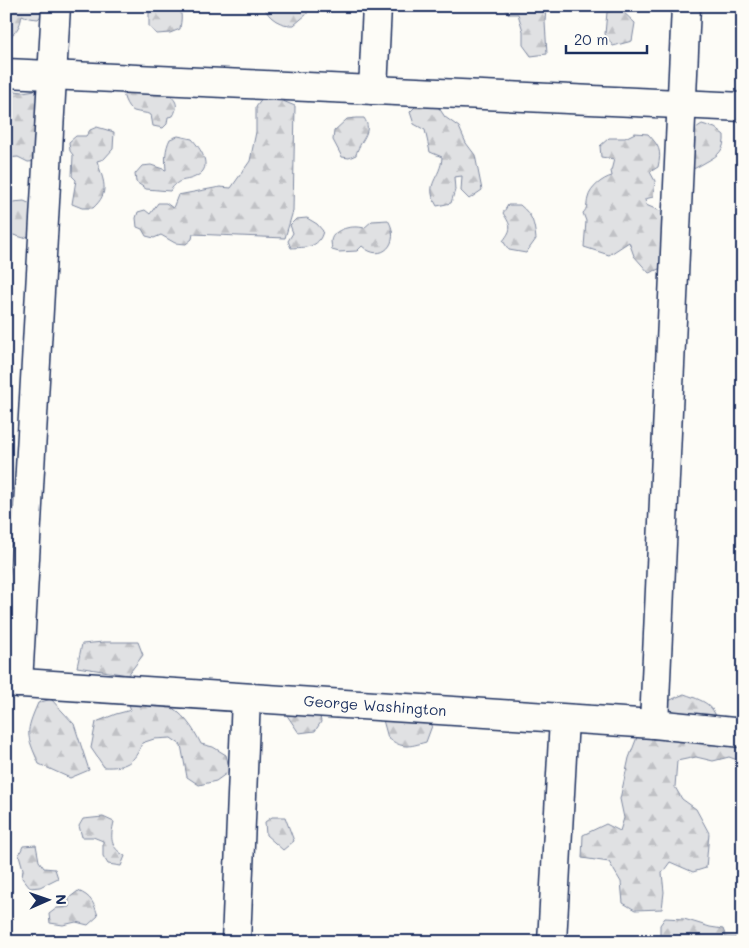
<svg xmlns="http://www.w3.org/2000/svg" width="749" height="948" font-family="Mali,sans-serif">
  <defs>
    <pattern id="forest-firs" width="22" height="20" patternUnits="userSpaceOnUse" patternTransform="scale(1.25)"><rect width="22" height="20" fill="#e0e1e3"/><path d="M5 1l3.5 6h-7zM16 11l3.5 6h-7z" fill="#c0c1c5"/></pattern>
  </defs>
  <rect width="100%" height="100%" fill="#fdfcf7"/>
  <filter id="ink" filterUnits="userSpaceOnUse"><feTurbulence type="fractalNoise" baseFrequency=".02" numOctaves="2"/><feDisplacementMap in="SourceGraphic" scale="10" xChannelSelector="R" yChannelSelector="G"/><feConvolveMatrix kernelMatrix="1 2 1 2 8 2 1 2 1" color-interpolation-filters="sRGB"/></filter>
  <g filter="url(#ink)">
    <g fill="url(#forest-firs)" stroke="#7e88a0">
      <path d="M6,6H48V8L38,19L29,18L22,15C19,34 12,31 6,45Z"/>
      <path d="M153,6H175C184,11 181,20 180,29L170,33L157,34L149,27V13Z"/>
      <path d="M264,6H307V14L294,25C282,26 268,19 264,6Z"/>
      <path d="M503,6H546L545,22L547,54L531,56L523,45V31L518,14H509Z"/>
      <path d="M620,9L635,23L632,41L613,46L605,34L607,12Z"/>
      <path d="M122,86L167,93C177,101 179,105 173,116L168,117L167,124L163,128L153,126L151,115C145,112 140,113 134,111C126,108 122,93 122,86Z"/>
      <path d="M47,88L50,160L28,162L18,157L6,158V90L23,92Z"/>
      <path d="M266,94L295,106L293,211L285,238L193,234L192,239L186,244L175,243L161,235L154,238L146,236L142,229L137,227L136,218L138,212L145,210L150,214L158,203H166L173,208L178,195L220,187L231,188L250,161L256,132V107Z"/>
      <path d="M425,102L439,108L445,117L459,127L466,143L475,155L482,190L469,199L461,191L462,176L454,177L455,190L451,203L437,206C423,183 441,179 442,157L430,152L425,130L414,124L410,112L416,106Z"/>
      <path d="M356,118H364C374,132 359,141 356,155L349,158L342,157L333,140L334,131L347,119Z"/>
      <path d="M702,124L715,128L724,135C725,150 719,155 706,162C699,166 693,170 684,172L691,131Z"/>
      <path d="M97,127L114,132L113,149L104,159L97,161C103,180 111,192 93,208H82L72,204L76,180L72,176L73,155L70,151L69,142L76,136H86L90,130Z"/>
      <path d="M635,133L648,134C659,146 662,150 658,167L650,172L655,181L653,197L645,199L646,205L665,213L664,267L649,273L634,256L629,242L609,255L584,247L586,221L583,213C588,208 586,205 588,198C590,188 603,178 612,176L611,171L614,159L601,157L600,146L609,138H625Z"/>
      <path d="M178,136L192,139C200,148 214,167 197,176C185,183 180,176 170,191L146,189L136,182L135,174L142,166L151,165L166,170C165,159 165,149 170,139Z"/>
      <path d="M24,201L35,206L37,232L24,238L10,234L6,229V209L13,202Z"/>
      <path d="M508,205H520C533,216 534,222 536,239L526,253L509,250L503,241C513,228 511,226 503,213Z"/>
      <path d="M307,218L317,224L323,231C319,249 305,247 291,248L288,241L293,233L290,225L296,219Z"/>
      <path d="M388,220C402,243 381,264 362,246L357,251L339,252L332,250C332,247 331,244 331,241C333,228 354,225 364,228L372,221Z"/>
      <path d="M103,642H138L143,655L128,675L77,667L82,644Z"/>
      <path d="M684,694C710,703 714,705 721,732L743,733V757L740,761L729,757L713,761L696,757L677,761L675,787L682,799L696,809L709,833L706,868L693,872L670,862L662,873L664,892L662,909L635,910L623,903L621,882L609,862L582,858L583,835L606,824L620,831L624,818L620,799L629,758L639,732L675,729L666,702Z"/>
      <path d="M126,697C139,699 154,700 165,704C182,711 194,729 201,744L213,747L226,755L230,771L216,781L199,785L187,777L181,745L171,738L154,739L142,743C135,763 125,768 104,767L91,748L96,722L116,714L131,710Z"/>
      <path d="M51,699L74,724L89,770L70,778L39,764C26,734 25,733 38,703Z"/>
      <path d="M282,708L319,709L321,722L315,731L299,733Z"/>
      <path d="M390,717L433,723L426,742C408,747 403,749 388,738L383,720Z"/>
      <path d="M103,817L114,822C110,838 110,847 125,856L121,866L108,864L103,856V841L93,837H82L79,826L83,819Z"/>
      <path d="M272,817H285L294,841L283,850L266,835L265,822Z"/>
      <path d="M36,845L39,861L44,868L55,869L58,878L40,887L30,888L22,878L23,869L19,855L23,846Z"/>
      <path d="M78,891C91,896 94,903 98,916L88,925L76,922L63,925L50,923L49,914L57,908L69,907V898Z"/>
      <path d="M665,918L684,919L710,927L723,929L726,937L743,938V942H660V925Z"/>
    </g>
    <g fill="none" stroke-linecap="round" stroke-linejoin="round">
      <g stroke="#1b2f5e" stroke-width="31">
        <g id="minor">
          <path d="M6,73L743,107"/>
          <path d="M373,90L377,6"/>
          <path d="M6,682L654,724L743,733"/>
          <path d="M18,683L56,6"/>
          <path d="M654,724L686,6"/>
          <path d="M236,942L246,698"/>
          <path d="M552,942L564,719"/>
        </g>
      </g>
      <use href="#minor" stroke="#fdfcf7" stroke-width="28"/>
    </g>
  </g>
  <g text-anchor="middle" stroke-width="4.5" stroke-linejoin="round" paint-order="stroke">
    <g font-size="15" fill="#1b2f5e" stroke="#fdfcf7">
      <text transform="translate(375 706) rotate(4)" y="5">George Washington</text>
    </g>
  </g>
  <rect width="749" height="948" fill="none" stroke="#fdfcf7" stroke-width="25"/>
  <rect x="12" y="12" width="724" height="923" fill="none" stroke="#1b2f5e" stroke-width="2" filter="url(#ink)"/>
  <g transform="translate(48 900) rotate(88)" stroke="#fdfcf7" stroke-width="4" paint-order="stroke">
  <path d="M0-4L9 19L0 12L-9 19Z" fill="#1b2f5e"/>
  <text y="-8" font-size="14" font-weight="bold" text-anchor="middle" fill="#1b2f5e">N</text>
  </g>
  <path d="M566 45v8h81v-8" fill="none" stroke="#1b2f5e" stroke-width="2.5"/>
  <text x="574" y="45" font-size="15" fill="#1b2f5e" stroke="#fdfcf7" stroke-width="4" paint-order="stroke">20 m</text>
</svg>
